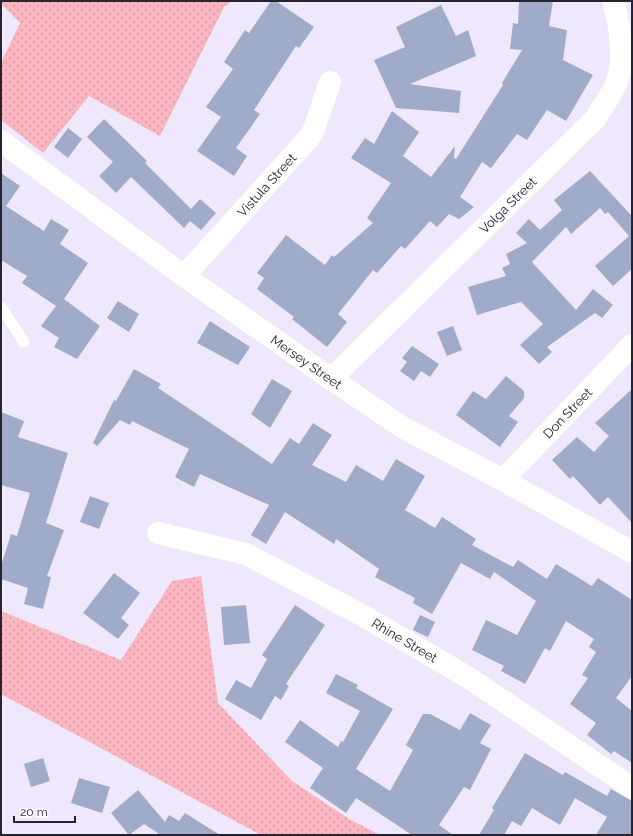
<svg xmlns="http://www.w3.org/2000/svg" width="633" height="836" font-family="Raleway,sans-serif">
  <defs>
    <pattern id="grass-dots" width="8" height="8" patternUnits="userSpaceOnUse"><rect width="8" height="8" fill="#fab5c1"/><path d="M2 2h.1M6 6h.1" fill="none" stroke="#d69ba6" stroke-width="1.8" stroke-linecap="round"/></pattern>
  </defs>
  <rect width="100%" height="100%" fill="#efe8fc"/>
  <g fill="url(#grass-dots)">
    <path d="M1,1H232L224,7L160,136L89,96L43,153L1,120V63L20,23L1,3Z"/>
    <path d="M201,576L218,703L292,781L349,819L380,835H261L1,694V611L121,660L172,581Z"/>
  </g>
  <g fill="#9fabc9">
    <path d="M271,1H276L314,27L299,48L296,46L254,110L260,114L236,148L247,156L234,176L197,151L221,117L206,107L233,69L224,62L245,30L249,33Z"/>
    <path d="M519,1H553L549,26L567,30L563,60L593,75L566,121L547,110L527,140L517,134L491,168L482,162L460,197L474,207L459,219L449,214L437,227L430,221L405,249L401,246L377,273L373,270L338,314L347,322L327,347L292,319L294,317L257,289L264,278L257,273L286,235L325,265L332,255L334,257L373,223L367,218L391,183L351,158L365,138L374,144L392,111L419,132L403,156L431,177L455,146L454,158L456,159L503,85L502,83L522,50L510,49L513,23L518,24Z"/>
    <path d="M441,5L456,36L468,30L476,56L410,84L461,91L459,113L396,108L374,60L405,47L396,27Z"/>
    <path d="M104,119L147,161L145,163L191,209L200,199L216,213L201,230L190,221L184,228L131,177L116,193L99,176L113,162L87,137Z"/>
    <path d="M68,128L82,139L68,158L54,147Z"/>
    <path d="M590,171L632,216V269L613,286L595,266L629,236L608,212L605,214L600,208L571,234L566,227L532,262L576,310L593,289L613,305L602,318L595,313L547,347L552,352L539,364L520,345L543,324L521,302L477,315L468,287L506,276L502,268L510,264L506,254L527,243L516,233L529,219L540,230L562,210L554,200Z"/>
    <path d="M1,173L20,186L6,206L44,231L51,219L69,230L60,244L88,263L64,299L100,326L77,359L54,347L59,338L41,326L56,306L22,283L27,276L1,260Z"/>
    <path d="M118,301L139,314L129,332L107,318Z"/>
    <path d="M210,321L250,347L238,365L197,343Z"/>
    <path d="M453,326L462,350L447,356L437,332Z"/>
    <path d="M412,346L439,364L430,377L421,371L414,381L400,371L407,362L402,358Z"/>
    <path d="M134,369L161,384L158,388L272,464L290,438L299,444L313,423L332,435L312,465L346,482L356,465L383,481L396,459L425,476L405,510L435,528L442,517L476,539L472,545L513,567L518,560L547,579L556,564L592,586L598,578L632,600V676L616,698L632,711V763L614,751L611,754L587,735L596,723L570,704L588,678L582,675L596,652L589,647L594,639L566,621L550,651L545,648L525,684L501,671L504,666L472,650L486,620L517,635L536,601L494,572L490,579L461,563L432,614L413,603L415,598L375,577L379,569L336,539L334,544L285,512L266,544L251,535L269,505L200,474L194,487L175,477L189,449L132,421L130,425L120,420L97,446L93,443L114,400L116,401Z"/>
    <path d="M506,376L524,391V398L509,416L518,422L500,447L456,415L473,391L486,399Z"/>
    <path d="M272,379L292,391L270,428L251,414Z"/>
    <path d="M632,389V523L608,497L600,505L573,476L570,479L552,460L577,437L594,452L609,436L595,423Z"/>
    <path d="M1,412L24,421L18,437L68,453L46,523L64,530L47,576L51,577L43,609L24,604L28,588L1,579V566L11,534L17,536L30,493L1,485Z"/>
    <path d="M90,496L109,503L99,529L80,522Z"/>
    <path d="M114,573L140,593L121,618L129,625L118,639L83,613Z"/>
    <path d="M246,605L250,643L224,645L221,607Z"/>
    <path d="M295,605L325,625L286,684L289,686L281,700L275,696L261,720L225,699L236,680L251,688L267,659L262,655Z"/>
    <path d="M420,615L435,622L428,637L413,630Z"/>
    <path d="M336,674L358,685L356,688L393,709L356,769L390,791L413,750L406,745L423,714H430L460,730L470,713L491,725L480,743L491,749L470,790L464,787L439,825L453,835H412L356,798L346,813L310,788L323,768L285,742L300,720L338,747L341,741L343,742L360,711L326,693Z"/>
    <path d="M525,753L563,775L565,772L607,796L611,789L632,801V835H596L607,817L575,798L560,825L532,808L521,826L512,821L504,835H479L494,810L492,808Z"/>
    <path d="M43,758L50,781L31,787L24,764Z"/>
    <path d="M79,778L110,787L102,813L71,803Z"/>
    <path d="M138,790L165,822L169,815L179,821L185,813L220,835H157L158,833L144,824L129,835L111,813Z"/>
  </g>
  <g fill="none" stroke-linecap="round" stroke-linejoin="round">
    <path stroke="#fff" stroke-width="11" d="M1,307L24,342"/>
    <g stroke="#fff" stroke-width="22">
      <path id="s1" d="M1,141L184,276L331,379L402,427L503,480L632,552"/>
      <path id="s2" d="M184,276L308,139L313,132L330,82"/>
      <path id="s3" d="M331,379L596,118C602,107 610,97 615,86C626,62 620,25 613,1"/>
      <path id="s4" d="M503,480L632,345"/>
      <path id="s5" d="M158,533L246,554L362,615L469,678L632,788"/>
    </g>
  </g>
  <g text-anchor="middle" stroke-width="3" stroke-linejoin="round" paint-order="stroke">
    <g font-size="13" fill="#26222e" stroke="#fff">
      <text dy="5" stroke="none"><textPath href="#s2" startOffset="123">Vistula Street</textPath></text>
      <text dy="5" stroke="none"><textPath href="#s3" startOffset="248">Volga Street</textPath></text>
      <text dy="5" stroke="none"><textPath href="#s1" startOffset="377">Mersey Street</textPath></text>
      <text dy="5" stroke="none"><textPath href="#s4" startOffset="93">Don Street</textPath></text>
      <text dy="5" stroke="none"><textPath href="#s5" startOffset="271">Rhine Street</textPath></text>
    </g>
  </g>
  <rect width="633" height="836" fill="none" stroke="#26222e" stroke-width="4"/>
  <path d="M14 816v6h61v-6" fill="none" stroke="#26222e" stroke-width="2"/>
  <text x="20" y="816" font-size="12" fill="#26222e" stroke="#ffffff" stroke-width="3" paint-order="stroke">20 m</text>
</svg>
